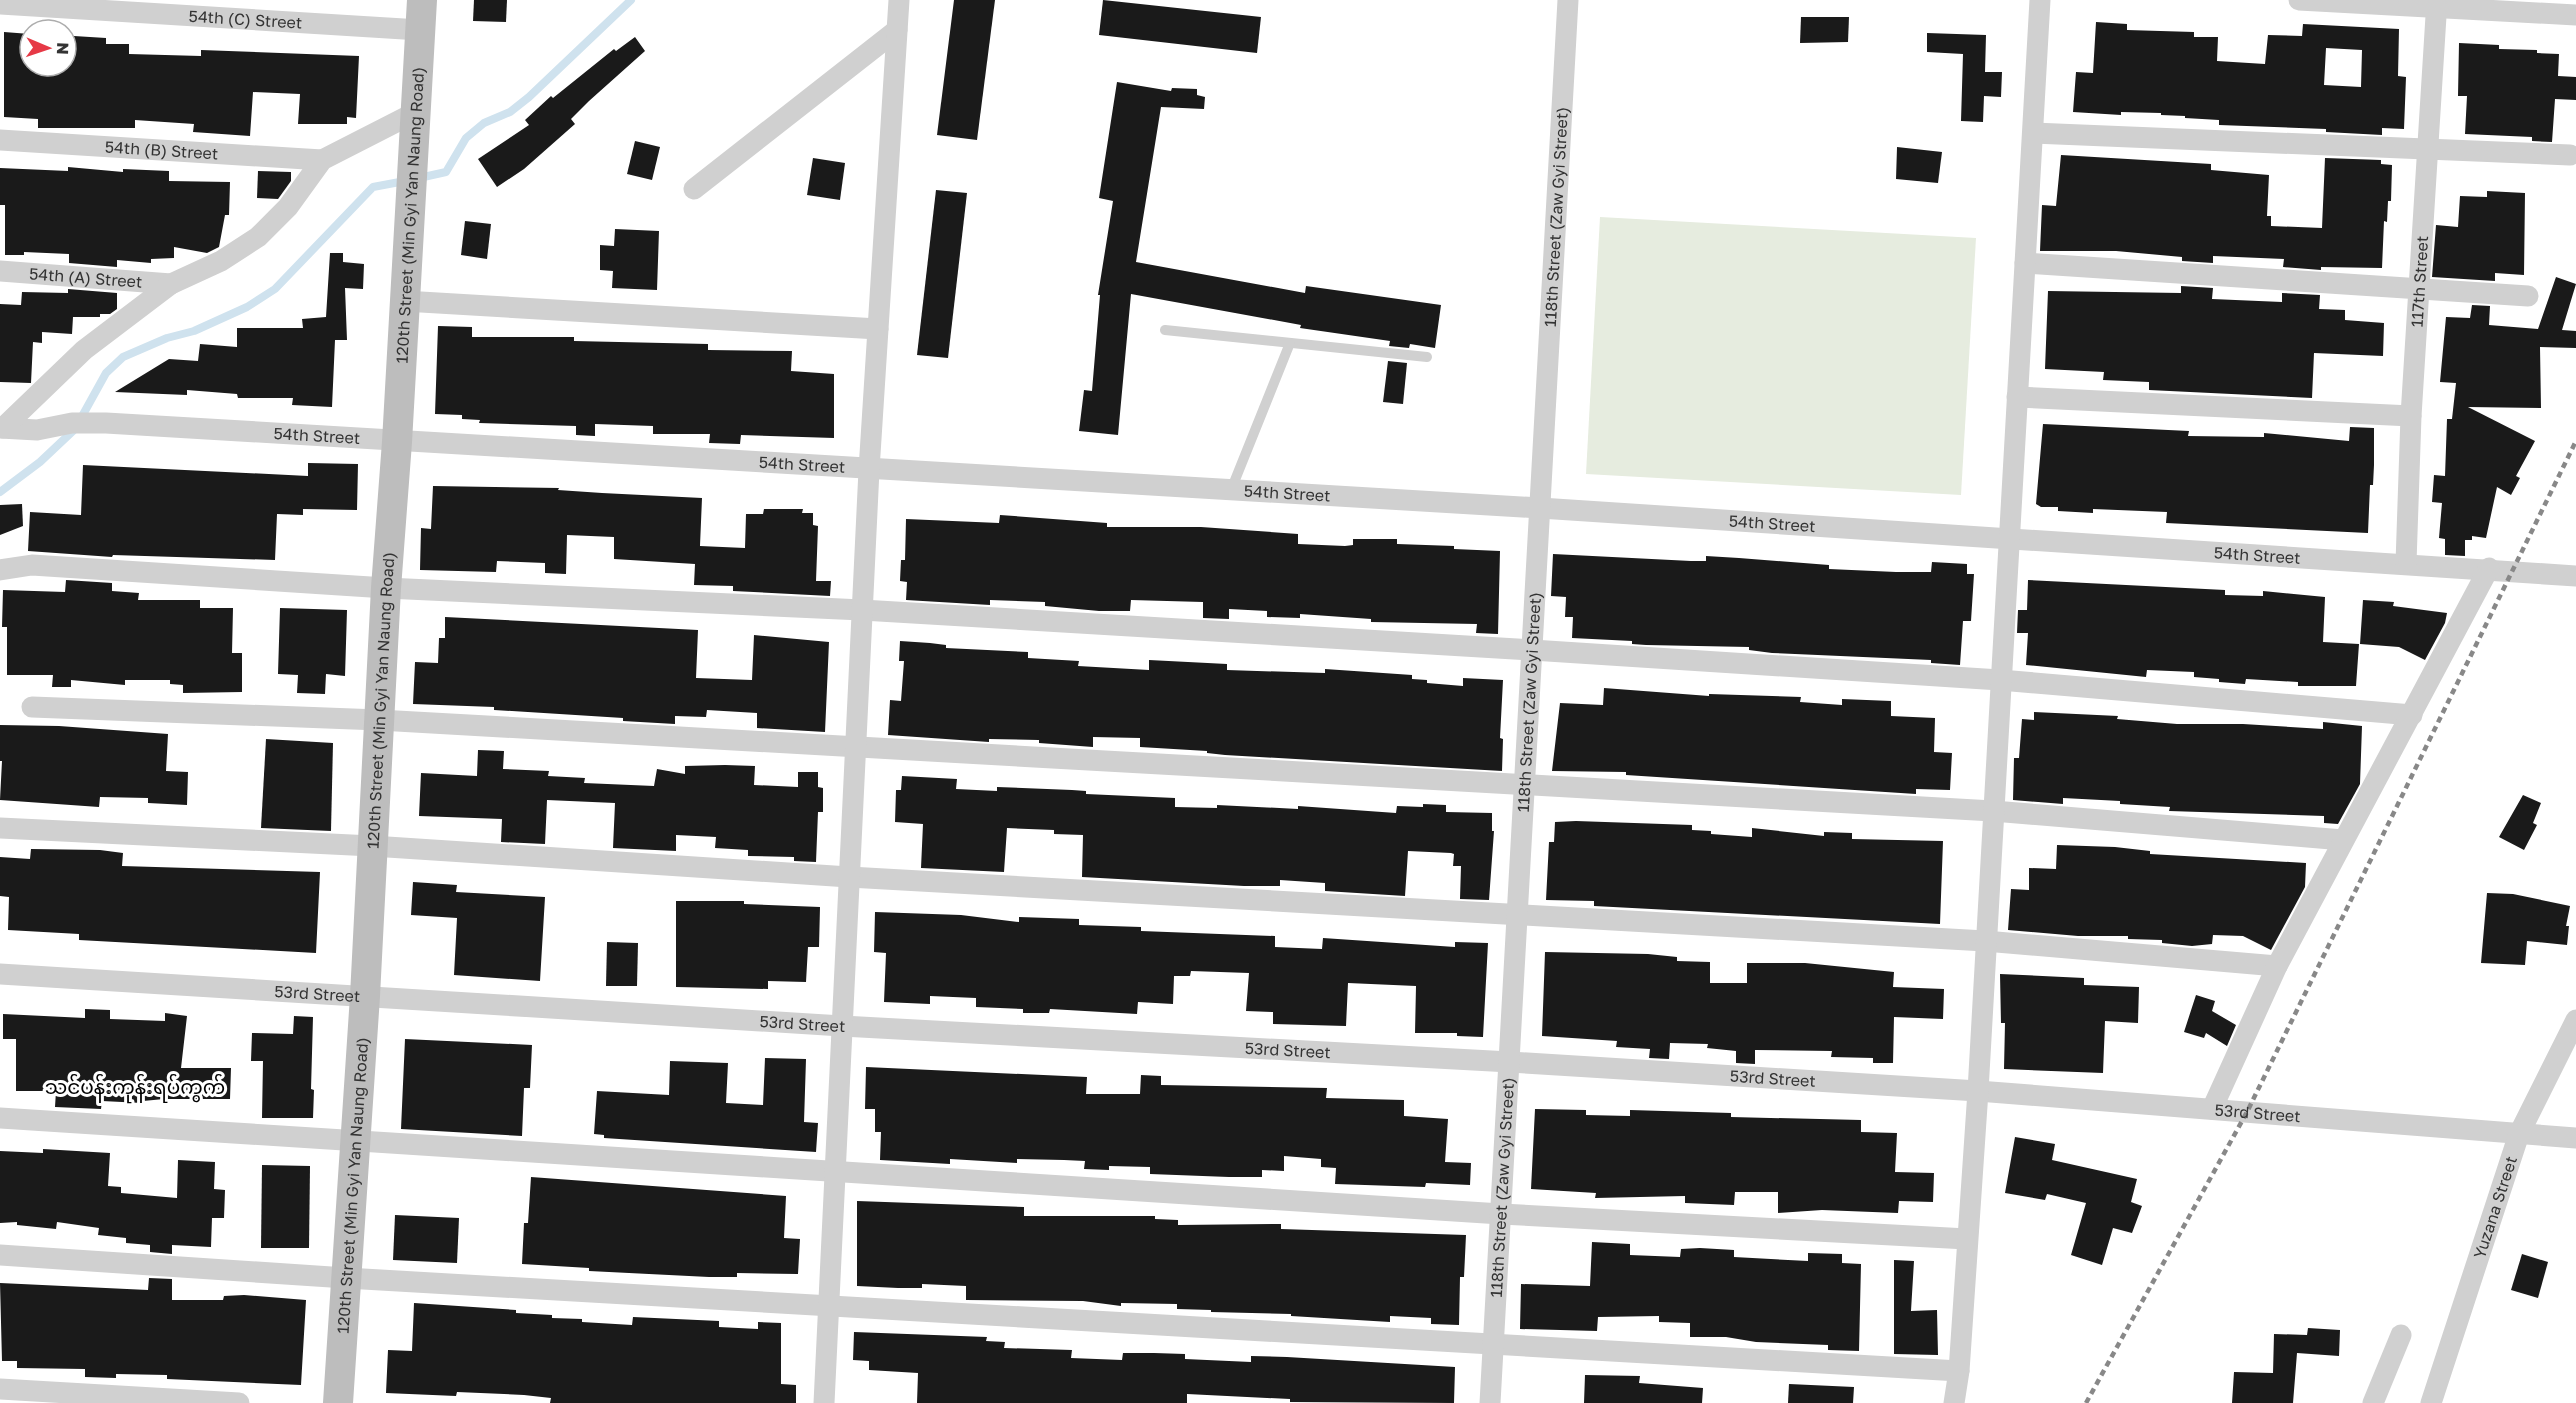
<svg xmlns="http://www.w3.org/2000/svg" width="2576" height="1403" font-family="'Golos Text','Noto Sans Myanmar',sans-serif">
  <rect width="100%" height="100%" fill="#fff"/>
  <path fill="#e6ecdf" d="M1600,217L1976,238L1961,495L1586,474Z"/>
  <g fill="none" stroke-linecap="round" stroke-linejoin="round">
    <g stroke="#cfe2ee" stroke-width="8">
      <path d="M419,178L446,172L466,138L484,123L510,112L529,97L631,0"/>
      <path d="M0,492L40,462L75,429L106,373L123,357L167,338L194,331L247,307L275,289L373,187L405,181"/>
    </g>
  </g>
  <g fill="#1a1a1a" fill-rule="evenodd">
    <path d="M474,0H507L506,22L473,21Z"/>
    <path d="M954,0H995L977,140L937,135Z"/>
    <path d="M1103,0L1261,17L1257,53L1099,35Z"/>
    <path d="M1801,17H1849L1848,42L1800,43Z"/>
    <path d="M2096,22L2127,24V30L2194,32V37H2218L2217,61L2265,64L2268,35L2302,36L2303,24L2399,29L2398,76L2406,77L2404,129L2382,128V135L2326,132V129L2219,125V120L2185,118V116L2161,115V113L2121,112V115L2073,112L2076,72L2093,73ZM2326,48L2362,50L2361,87L2324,85Z"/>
    <path d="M4,32L30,34V66H66V41H74V36L106,38V44H129V54L201,56V50L359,56L356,118L347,117V124H298L300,94L253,92L250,136L193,132L194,124L135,120V128H38V119L4,117Z"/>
    <path d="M1927,33L1986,35L1985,72H2002L2001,97L1984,96L1983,122L1961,121L1963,54L1927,52Z"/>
    <path d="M635,37L645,51L589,101L571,119L575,124L524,169L497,187L478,159L529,125L525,120L551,96L553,98L614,49L616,51Z"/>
    <path d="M2459,43L2499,45V49L2537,50V53L2559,54L2558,76L2576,77V100L2555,99L2552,142L2532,141V137L2465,134L2467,96H2458Z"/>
    <path d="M1117,82L1171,91L1172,88L1197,89V95L1205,97L1204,109L1161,107L1136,262L1305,293L1306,286L1441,305L1435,348L1410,344L1409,348L1389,346L1390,341L1300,328L1301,325L1131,294L1118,435L1079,431L1084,390L1092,391L1100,295H1098L1113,201L1099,198Z"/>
    <path d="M635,141L660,147L652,180L627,174Z"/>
    <path d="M1897,147L1942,152L1938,183L1896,179Z"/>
    <path d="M2061,155L2211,164V170L2269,175L2267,216H2271V226L2322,228L2325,158L2381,160V164L2392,165L2391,201H2388L2387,222L2384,221L2382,268L2321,267V270L2283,267L2284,259L2213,256V263L2182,261V257L2116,251H2040L2042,205L2056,206Z"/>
    <path d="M813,158L845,163L840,200L807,195Z"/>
    <path d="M68,167L123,172V169L169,171V181L230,182L229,215H225L219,247L207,253L174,247V258L151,259V263L117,260V267L69,263V254L24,252V255H5V205H0V168L68,171Z"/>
    <path d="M258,171L291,172V181L278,199L257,198Z"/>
    <path d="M936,190L967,193L948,358L917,355Z"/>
    <path d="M2487,191L2525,193L2524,275L2495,273V281L2432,277L2436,225L2458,227L2460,196L2487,197Z"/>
    <path d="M465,221L491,224L487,259L461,255Z"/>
    <path d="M615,229L659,231L657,290L612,288L613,271L600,270V245L614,246Z"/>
    <path d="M330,253H343V262L364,264L363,289L345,288L347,340H335L332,407L292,405L293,398H238L237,394L187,390V395L115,392L169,359L198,361L200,344L237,347V328H303L302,319L326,317Z"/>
    <path d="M2556,277L2576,284L2562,330L2576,331V348L2540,347L2541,408L2468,407L2535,441L2516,476L2520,478L2511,495L2497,487L2486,538L2472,536V540H2465V556L2445,555V539L2439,538L2442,503L2432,502L2434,475L2445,476L2447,419H2452L2456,383L2440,382L2446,317L2470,318L2472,305L2490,306L2489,325L2538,329Z"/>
    <path d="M2181,286L2213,288L2212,299L2282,302V293L2320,295L2319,309L2345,310V320L2384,323L2383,356L2314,353L2312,398L2149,390V382L2103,380L2104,372L2045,369L2048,291L2181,293Z"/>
    <path d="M68,289L117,293V309L110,314H100V317H73L72,334L42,332V343L33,342L31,383L0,382V304L21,305L22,292L68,293Z"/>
    <path d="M438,326L472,327V337H574V341L708,344V350L792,351L791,371L834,374V438L741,435L740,444L709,443L710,434H653V426L595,424V436L576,435V426L479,423L480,420L462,419V415L435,414Z"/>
    <path d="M1388,361L1407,363L1403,404L1383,402Z"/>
    <path d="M2043,424L2189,431L2188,436L2264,437V433L2349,441L2350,427L2374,428V465L2373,485H2370L2368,533L2166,523L2167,512L2093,509V513L2058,511V507H2041L2036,504Z"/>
    <path d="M308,463L358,464L357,510L303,509V515L277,514L275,560L113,555L112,557L28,551L30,512L81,515L83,465L308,476Z"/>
    <path d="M433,486L559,488L558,490L602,493L702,498L700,546L745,548L746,514H763L764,509H803L802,513H813V525L818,526L816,581H831L830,596L733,591V586L694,585L695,564L614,559V537L567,535L566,574L545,573V563L497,561L496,572L420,570L421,528L431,529Z"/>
    <path d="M22,504L23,526L0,535V505Z"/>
    <path d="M1000,515L1107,523V527H1201L1298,534V544L1345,546L1353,545V539H1397V544L1454,546V549L1500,551L1498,634L1476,633L1477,624L1371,622V619L1300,614V618L1267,617V611L1229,609V619L1203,618V602L1131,600L1130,611H1099L1045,606V602L990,600V605L906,600L907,582L900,581L901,560H905L906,519L999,523Z"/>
    <path d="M1553,554L1691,561H1706V556L1739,558L1829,565V569L1896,572H1931L1932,562L1967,564V574H1974L1971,621H1963L1960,665L1931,663V660L1772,653L1749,650V647L1646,645L1632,644V641L1572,638L1573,617H1565L1566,597L1551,596Z"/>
    <path d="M66,580L112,583V591L139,593L138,600H200V608H233L232,653H242V692L183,693V685L170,684V680H125V685L71,680V687H52L53,675H7V627H2L3,590L65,592Z"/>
    <path d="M2028,580L2225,590V595L2263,596V591L2325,597L2323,642L2359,644L2356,686H2298V682L2246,679L2245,684L2219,682V679L2194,677V672L2147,670L2146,677L2026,665L2028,633H2017L2018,610H2027Z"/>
    <path d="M2363,600L2394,602L2393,606L2447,613L2445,623L2425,660L2399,647L2360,644Z"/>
    <path d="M280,608L347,610L345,676L326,674L325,694L297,693L298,675L278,674Z"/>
    <path d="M445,617L698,630L696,678L752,680L754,635L829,642L825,732L757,728V713L707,710L706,717L675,716V724L623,721V718L494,710V707L413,704L415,662L438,663L439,638H445Z"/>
    <path d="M900,641L930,643L946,645V648L1028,652V658L1079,661L1078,666L1149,670V660L1227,664V670L1325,673V669L1412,675V679L1427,680V683L1463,686V678L1503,680L1500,738L1503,739L1502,771L1225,755L1207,753V751L1140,747V738L1093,737V747L1039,743V740L989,739V742L888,735L890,700L901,701L904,661H899Z"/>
    <path d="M1604,688L1709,696V694L1801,697L1800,702L1842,705V699L1891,701V716L1935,718L1934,752L1952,753L1950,790L1916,789V794L1626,775V772L1552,771L1560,703L1603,705Z"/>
    <path d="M2034,712L2118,716L2117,719L2177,724H2243L2323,729V722L2362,726L2360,784L2338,824L2324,823V816L2169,811L2170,807L2120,804V801L2063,798V804L2013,800L2014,758H2019L2022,719L2034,720Z"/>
    <path d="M0,725L59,726L168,734L166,771L188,772L187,805L148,803V798L100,797L99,807L0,800L2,761H0Z"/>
    <path d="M266,739L333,743L331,831L261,828Z"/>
    <path d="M478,750L504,751L503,769L549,771L548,776L585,778L584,783L654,786L657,769L685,774V766L725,765L755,766L754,785L798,787V772H818V787L823,788V812H818L816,862L794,861V857L748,856V850L715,848L716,837L676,835V851L613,848L615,803L547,800L545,844L501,842L502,819L419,816L421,773L477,776Z"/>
    <path d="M902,776L957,779L956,789L997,791V787L1072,790L1086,791V794L1175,798V807L1217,808V805L1298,809V806L1396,813L1397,806L1423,807V804L1446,805V812L1492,813V831H1494L1489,900L1460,899L1461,866H1453L1454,854L1451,853L1408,851L1405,896L1325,891V883L1280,880V886H1244L1082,877L1083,835L1054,834V830L1007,828L1004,872L921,868L923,824L895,822L896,790H901Z"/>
    <path d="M2523,795L2541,803L2533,823L2537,825L2524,850L2499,837Z"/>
    <path d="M1576,821L1692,825V830L1711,831V834L1752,837V828L1824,836V832L1852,833V839L1943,841L1940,924L1594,906V901L1546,900L1549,842H1554L1555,822Z"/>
    <path d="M2057,845L2115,847L2150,851V854L2306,863L2305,887L2271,950L2243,936L2213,935L2212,944L2192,946L2162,943V940L2128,939V936H2078L2008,930L2011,889L2029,890V868L2056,869Z"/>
    <path d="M31,849L100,850L123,853L122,866L320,872L316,953L79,940V934L8,930L9,897L0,896V857L30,859Z"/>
    <path d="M413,882L457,885L456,892L545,897L540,981L454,975L457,918L411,915Z"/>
    <path d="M2487,893L2513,894L2570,906L2566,926H2569L2567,945L2527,941L2525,965L2481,963Z"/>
    <path d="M676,901H744V904L820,907L819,947H808L806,982L768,981V989L676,987Z"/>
    <path d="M875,912L961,915L1019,922V917L1079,919V925L1141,927V931L1275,936V947L1322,949L1323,938L1455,947V942L1488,943L1483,1037L1457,1036V1033H1415L1416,986L1348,983L1346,1026L1273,1024V1012L1246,1011L1249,973L1191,971L1190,976H1174L1173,1004L1138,1002L1137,1014L1050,1009L1049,1013H1023V1009L976,1007V998L930,996V1004L884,1002L886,953L874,952Z"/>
    <path d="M607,942L638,943L637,986H606Z"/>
    <path d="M1545,952L1648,954L1677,957V961L1710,962V983H1747V963H1805L1894,972L1893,987L1944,989L1943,1019L1894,1017L1893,1063H1873V1058L1831,1057L1832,1051L1755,1050V1064L1736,1063V1051L1707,1048L1708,1044L1670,1043L1669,1059L1649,1058L1650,1049L1616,1047L1617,1041L1542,1036Z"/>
    <path d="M2000,974L2084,978V985L2139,987L2138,1023L2105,1021L2103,1073L2004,1069L2005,1023H2001Z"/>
    <path d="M2196,995L2215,1001L2212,1011L2236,1025L2227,1046L2206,1033L2204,1038L2184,1032Z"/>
    <path d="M85,1009L110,1010V1019L165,1021V1013L187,1016L181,1068H231L230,1099H164L143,1101L142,1103L102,1101L101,1109L55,1107L56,1091H16V1039H3V1014L85,1018Z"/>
    <path d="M294,1016L313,1017L311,1089L314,1090L313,1118H262L263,1061H251L252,1033L293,1034Z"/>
    <path d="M405,1039L532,1045L530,1088H524L522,1136L401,1129Z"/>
    <path d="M765,1058L806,1059L804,1122L818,1123L816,1152L604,1138V1135L594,1134L597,1091L669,1095L670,1061L728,1063L726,1103L763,1105Z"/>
    <path d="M866,1067L1087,1077L1086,1094H1140L1141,1075L1161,1076V1085L1327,1088L1326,1098L1404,1100V1116L1448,1119L1445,1162L1471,1163L1470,1185L1426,1183L1425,1187L1335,1184L1336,1168L1321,1167V1159L1284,1156V1171L1262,1170V1177H1229L1150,1174V1167L1109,1166V1170L1084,1169L1085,1161L1064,1160L1017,1159V1163L950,1159V1164L880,1160L881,1132H875V1109H865Z"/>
    <path d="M1535,1109L1586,1110V1115L1630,1116V1110L1731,1113V1117L1861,1120V1132L1897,1133L1895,1172L1934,1173L1933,1202L1899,1201L1898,1213L1822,1210L1778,1213V1192H1735L1734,1205L1685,1203V1196L1595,1198L1596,1193L1531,1189Z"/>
    <path d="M2015,1137L2055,1144L2052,1160L2137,1179L2131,1202L2142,1206L2132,1233L2113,1228L2102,1265L2071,1255L2086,1203L2047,1194L2045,1200L2005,1193Z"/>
    <path d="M43,1149L110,1153L108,1186L121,1187V1193L177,1198L178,1160L215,1162L214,1189L225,1190L224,1218H212L211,1247L172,1245V1254L150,1252V1245L126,1243V1238L98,1235L99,1228L57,1222L56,1229L17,1225V1222L0,1223V1151L43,1153Z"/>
    <path d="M262,1165L310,1166L309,1248H261Z"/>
    <path d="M531,1177L786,1196L784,1238L800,1239L798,1274L737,1273V1277H709L589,1271V1268L522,1264L524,1223H528Z"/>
    <path d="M857,1201L1024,1207V1216H1155V1219L1178,1220V1225L1281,1224V1229L1466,1235L1464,1277H1460L1459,1325L1431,1324V1318L1390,1316V1322L1291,1316V1314L1211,1312V1310L1177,1309V1304L1121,1303V1306L1083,1301L966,1300V1286L922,1284V1288H898L857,1286Z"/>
    <path d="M395,1215L459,1218L457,1263L393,1260Z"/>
    <path d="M1592,1242L1630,1244V1255L1680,1257L1681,1249L1700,1248L1734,1250V1257L1808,1261V1253L1842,1254V1263L1861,1264L1859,1351L1828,1350V1345L1756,1342L1726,1337H1690V1323L1659,1322V1316L1598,1317L1597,1331L1520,1329L1521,1284L1590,1286Z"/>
    <path d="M2522,1254L2548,1262L2538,1298L2511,1290Z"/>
    <path d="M1894,1260L1914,1261L1911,1311L1937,1310L1938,1355L1894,1354Z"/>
    <path d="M149,1278L172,1279V1300H223L224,1296L244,1295L306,1300L301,1385L167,1379V1375L116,1374V1378L85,1377V1369L17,1368V1361H2L0,1283L148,1290Z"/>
    <path d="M414,1303L516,1310V1313L552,1315V1318L582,1319V1322L632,1325L633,1317L719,1321V1327L758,1329V1322L781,1323V1384L796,1385V1403H550L551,1398L524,1395L457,1392L456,1396L386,1393L388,1350L412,1351Z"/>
    <path d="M2308,1328L2340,1330L2339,1356L2297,1353L2293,1403H2232L2234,1372L2273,1373L2274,1334L2307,1335Z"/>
    <path d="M854,1332L987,1337L986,1341L1005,1342L1004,1348L1072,1350L1071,1358L1122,1360L1123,1353H1154L1185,1354V1359L1251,1362V1356L1287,1357L1455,1367L1454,1403L1290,1402V1399L1187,1394V1403H917L918,1373L869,1370V1361L853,1360Z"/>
    <path d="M1585,1375L1640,1376L1639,1383L1703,1388L1702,1403H1584Z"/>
    <path d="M1789,1384L1854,1387L1853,1403H1788Z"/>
  </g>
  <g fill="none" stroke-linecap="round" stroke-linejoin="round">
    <g stroke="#d0d0d0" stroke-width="10">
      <path d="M1165,330L1427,357"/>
      <path d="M1231,490L1290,343"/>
    </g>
    <g stroke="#d0d0d0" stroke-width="21">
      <path d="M2299,0L2576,15"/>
      <path id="s1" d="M0,4L420,30"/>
      <path d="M2033,133L2570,155"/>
      <path id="s2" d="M0,140L322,160"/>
      <path d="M694,189L897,30"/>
      <path d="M2025,263L2528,296"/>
      <path id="s3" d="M0,271L171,284"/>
      <path d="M404,301L878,329"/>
      <path d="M2017,397L2411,416"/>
      <path id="s4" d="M0,428L37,430L72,423H106L1540,508L2576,576"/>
      <path d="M3,428L84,350L171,284L221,261L258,237L288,207L322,160L414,113"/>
      <path id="s5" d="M2406,563L2411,416L2437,0"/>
      <path d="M0,570L32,565L386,588L862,610L1532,650L2000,680L2412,715"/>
      <path d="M32,707L379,720L1993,811L2343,840"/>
      <path d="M0,828L372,846L849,877L1985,941L2277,966"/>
      <path id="s6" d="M0,974L842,1026L1510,1062L1978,1091L2576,1138"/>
      <path d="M2212,1109L2277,966L2489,568"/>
      <path d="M0,1118L1501,1214L1967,1239"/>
      <path d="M0,1255L346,1278L1959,1371"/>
      <path d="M0,1389L239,1403"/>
      <path d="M824,1403L869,470L899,0"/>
      <path id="s7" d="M1490,1403L1568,0"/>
      <path d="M1954,1403L1959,1371L1978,1091L2040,0"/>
      <path d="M2373,1403L2401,1335"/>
      <path id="s8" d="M2431,1403L2519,1134L2576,1020"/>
    </g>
    <path stroke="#bdbdbd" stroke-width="30" id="s9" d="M338,1403L365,996L386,588L397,442L422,0"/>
    <path stroke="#888" stroke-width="4.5" stroke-dasharray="6 4.5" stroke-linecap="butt" d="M2086,1403L2247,1112L2576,441"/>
  </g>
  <g text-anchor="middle" stroke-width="6" stroke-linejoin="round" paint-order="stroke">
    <g font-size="16" fill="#333" stroke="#fff">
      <text dy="6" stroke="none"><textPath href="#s1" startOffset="246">54th (C) Street</textPath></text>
      <text dy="6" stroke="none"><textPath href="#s2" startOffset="162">54th (B) Street</textPath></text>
      <text dy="6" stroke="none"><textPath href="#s9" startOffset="1190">120th Street (Min Gyi Yan Naung Road)</textPath></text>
      <text dy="6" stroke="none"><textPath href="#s7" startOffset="1188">118th Street (Zaw Gyi Street)</textPath></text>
      <text dy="6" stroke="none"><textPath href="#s3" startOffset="86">54th (A) Street</textPath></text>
      <text dy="6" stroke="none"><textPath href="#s5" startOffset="282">117th Street</textPath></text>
      <text dy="6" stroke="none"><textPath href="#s4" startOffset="318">54th Street</textPath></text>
      <text dy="6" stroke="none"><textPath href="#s4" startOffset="804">54th Street</textPath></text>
      <text dy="6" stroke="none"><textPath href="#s4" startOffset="1290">54th Street</textPath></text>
      <text dy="6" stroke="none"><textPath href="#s4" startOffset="1776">54th Street</textPath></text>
      <text dy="6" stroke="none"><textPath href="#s4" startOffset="2262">54th Street</textPath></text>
      <text dy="6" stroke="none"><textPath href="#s9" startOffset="704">120th Street (Min Gyi Yan Naung Road)</textPath></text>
      <text dy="6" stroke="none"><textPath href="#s7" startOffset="702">118th Street (Zaw Gyi Street)</textPath></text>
      <text dy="6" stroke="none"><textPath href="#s6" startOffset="318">53rd Street</textPath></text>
      <text dy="6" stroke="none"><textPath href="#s6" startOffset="804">53rd Street</textPath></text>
      <text dy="6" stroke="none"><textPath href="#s6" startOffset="1290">53rd Street</textPath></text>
      <text dy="6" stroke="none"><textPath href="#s6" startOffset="1776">53rd Street</textPath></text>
      <text dy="6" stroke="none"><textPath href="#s6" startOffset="2262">53rd Street</textPath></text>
      <text dy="6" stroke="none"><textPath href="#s9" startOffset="218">120th Street (Min Gyi Yan Naung Road)</textPath></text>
      <text dy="6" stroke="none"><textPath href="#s7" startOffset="216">118th Street (Zaw Gyi Street)</textPath></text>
      <text dy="6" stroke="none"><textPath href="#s8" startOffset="206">Yuzana Street</textPath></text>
    </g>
    <g font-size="20" fill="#000" stroke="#fff">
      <text x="135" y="1094">သင်ပန်းကုန်းရပ်ကွက်</text>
    </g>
  </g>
  <g transform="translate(48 48) rotate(92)"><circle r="28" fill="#ffffff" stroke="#adadad" stroke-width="1.5"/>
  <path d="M0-4.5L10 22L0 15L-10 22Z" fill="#e63946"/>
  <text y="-9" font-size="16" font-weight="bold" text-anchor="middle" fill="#333333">N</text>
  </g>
</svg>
